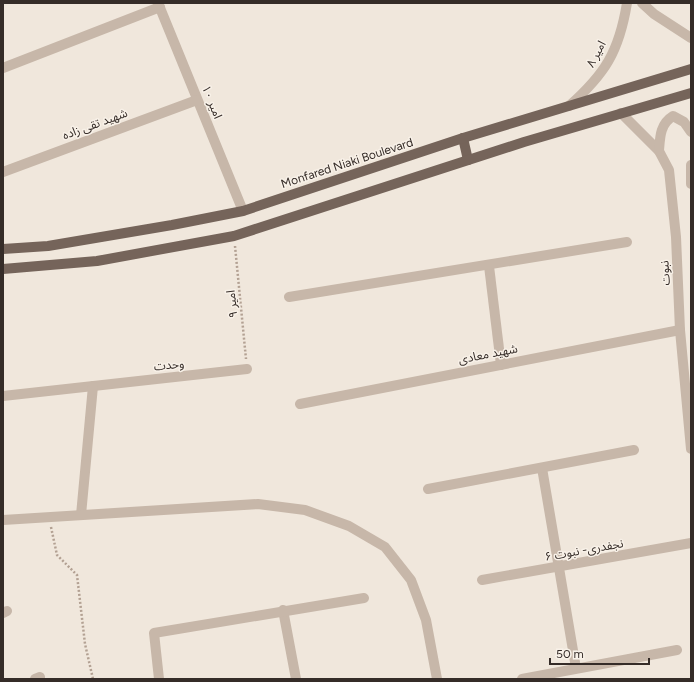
<svg xmlns="http://www.w3.org/2000/svg" width="694" height="682" font-family="Figtree,'Noto Sans Arabic',sans-serif">
  <rect width="100%" height="100%" fill="#f0e7dc"/>
  <g fill="none" stroke-linecap="round" stroke-linejoin="round">
    <g stroke="#b3a193" stroke-width="2.5" stroke-dasharray="2 2" stroke-linecap="butt">
      <path d="M235,246L246,359"/>
      <path d="M51,527L57,555L77,575L85,644L93,679"/>
    </g>
    <g stroke="#c7b7a9" stroke-width="10">
      <path d="M158,3L243,211"/>
      <path d="M642,3L654,14L691,38"/>
      <path d="M3,68L160,7"/>
      <path d="M569,106C605,74 619,52 627,3"/>
      <path d="M621,113L659,151L669,170L676,237L680,330L691,449"/>
      <path d="M659,151C660,137 660,124 673,116L684,122L691,132"/>
      <path d="M691,165V184"/>
      <path d="M3,172L197,100"/>
      <path d="M489,266L501,365"/>
      <path d="M289,297L627,242"/>
      <path d="M3,396L247,369"/>
      <path d="M300,404L680,330"/>
      <path d="M542,468L576,668"/>
      <path d="M428,489L634,450"/>
      <path d="M81,515L93,386"/>
      <path d="M3,520L258,504L305,510L349,526L385,547L411,580L426,620L437,679"/>
      <path d="M482,580L691,543"/>
      <path d="M283,610L296,679"/>
      <path d="M3,613L7,611"/>
      <path d="M35,679L40,677"/>
      <path d="M159,679L154,633L364,598"/>
      <path d="M522,679L677,650"/>
    </g>
    <g stroke="#75645a" stroke-width="10">
      <path d="M463,138L468,160"/>
      <path d="M3,249L48,246L172,225L243,211L463,138L691,69"/>
      <path d="M3,269L97,261L234,236L524,142L691,93"/>
    </g>
  </g>
  <g text-anchor="middle" stroke-width="3" stroke-linejoin="round" paint-order="stroke">
    <g font-size="12" fill="#352c28" stroke="#f8f1e8">
      <text transform="translate(596 54) rotate(-62)" y="4">امیر ۸</text>
      <text transform="translate(212 102) rotate(68)" y="4">امیر ۱۰</text>
      <text transform="translate(95 124) rotate(-20)" y="4">شهید تقی زاده</text>
      <text transform="translate(347 163) rotate(-18)" y="4">Monfared Niaki Boulevard</text>
      <text transform="translate(665 273) rotate(-93)" y="4">نبوت</text>
      <text transform="translate(232 304) rotate(-96)" y="4">امیر ۹</text>
      <text transform="translate(488 354) rotate(-11)" y="4">شهید معادی</text>
      <text transform="translate(169 365) rotate(-6)" y="4">وحدت</text>
      <text transform="translate(584 550) rotate(-10)" y="4">نجفدری- نبوت ۶</text>
    </g>
  </g>
  <rect width="694" height="682" fill="none" stroke="#352c28" stroke-width="8"/>
  <path d="M550 658v6h99v-6" fill="none" stroke="#352c28" stroke-width="2"/>
  <text x="556" y="658" font-size="12" fill="#352c28" stroke="#f8f1e8" stroke-width="3" paint-order="stroke">50 m</text>
</svg>
